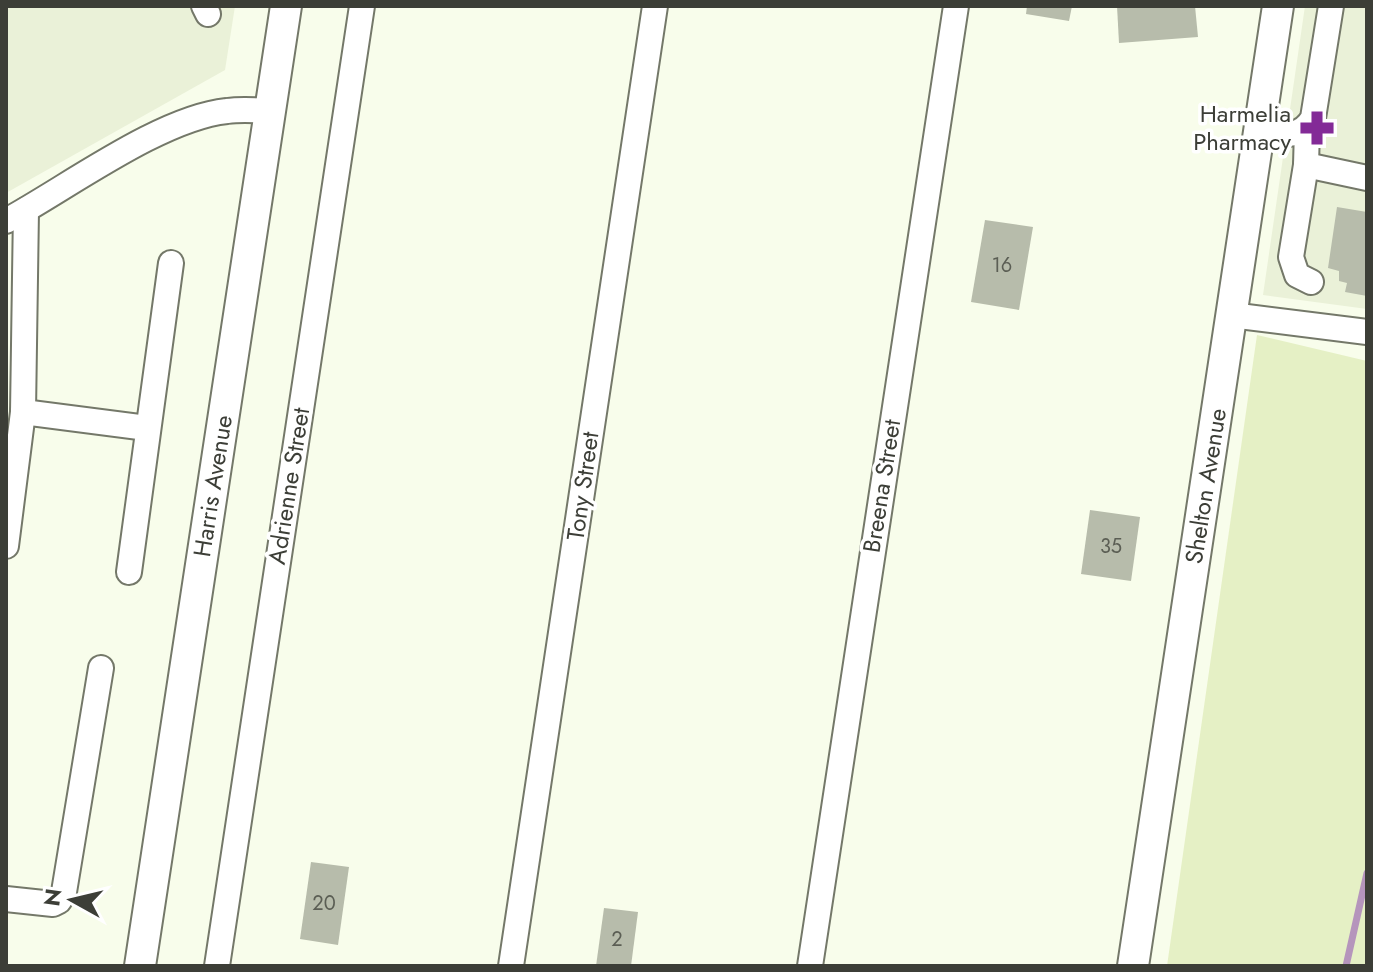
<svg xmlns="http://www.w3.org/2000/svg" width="1373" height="972" font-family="Jost,sans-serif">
  <rect width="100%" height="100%" fill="#f8fdeb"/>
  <g fill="#eaf1d8">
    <path d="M6,6H235L225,70L6,193Z"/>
    <path d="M1305,6H1367V309L1263,295Z"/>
  </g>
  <path fill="#e5f0c5" d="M1257,335L1367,361V966H1167Z"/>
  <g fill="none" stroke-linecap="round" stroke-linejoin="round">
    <path stroke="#b595bc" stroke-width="7" d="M1346,966L1367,873"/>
  </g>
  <g fill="#b7bcab">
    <path d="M1027,6H1072L1069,21L1026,14Z"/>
    <path d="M1117,6H1195L1198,37L1119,43Z"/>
    <path d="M1337,207L1367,212V296L1345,292L1347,283L1339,281V271L1328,268Z"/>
    <path d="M985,220L1033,227L1019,310L971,302Z"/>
    <path d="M1090,510L1140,517L1131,581L1081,574Z"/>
    <path d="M311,862L349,867L338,945L300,939Z"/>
    <path d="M604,908L638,912L631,966H596Z"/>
  </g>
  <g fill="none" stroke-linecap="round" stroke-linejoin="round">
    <g stroke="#747869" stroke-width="28">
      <g id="minor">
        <path d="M204,6L208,14"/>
        <path d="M1307,129L1306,165L1291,257L1297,275L1311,282"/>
        <path d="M1259,131C1281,134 1300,140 1313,118L1331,6"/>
        <path d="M1306,165L1367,178"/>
        <path d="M6,221C67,188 160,118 227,111C241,109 256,110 270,111"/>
        <path d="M1231,315L1367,332"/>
        <path d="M23,412L147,428"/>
        <path d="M6,546L23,412L26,210"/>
        <path d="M129,572L171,263"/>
        <path d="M6,899L53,904L59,901L64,892L101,668"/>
        <path d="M217,966L362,6"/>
        <path d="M511,966L655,6"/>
        <path d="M810,966L956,6"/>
      </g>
    </g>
    <g stroke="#747869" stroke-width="34">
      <g id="major">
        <path d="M140,966L286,6"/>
        <path d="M1133,966L1278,6"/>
      </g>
    </g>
    <use href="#minor" stroke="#fff" stroke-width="24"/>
    <use href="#major" stroke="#fff" stroke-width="30"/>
  </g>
  <defs>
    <g id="pharmacy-bare" transform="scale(2.76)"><path d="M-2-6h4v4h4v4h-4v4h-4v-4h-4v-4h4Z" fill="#832a97" stroke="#fff" stroke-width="2.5" paint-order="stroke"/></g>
  </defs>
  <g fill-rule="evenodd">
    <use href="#pharmacy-bare" x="1317" y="128"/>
  </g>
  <g text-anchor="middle" stroke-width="7" stroke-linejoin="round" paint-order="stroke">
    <g font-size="20" fill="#5b5e54">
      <text x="1002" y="272">16</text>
      <text x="1111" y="553">35</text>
      <text x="324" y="910">20</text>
      <text x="617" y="946">2</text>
    </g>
    <g font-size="24" fill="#3c3e37" stroke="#fff" text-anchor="end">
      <text x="1291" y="122">Harmelia<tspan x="1291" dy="28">Pharmacy</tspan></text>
    </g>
    <g font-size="24" fill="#3c3e37" stroke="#fff">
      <text transform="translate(213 486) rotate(-81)" y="8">Harris Avenue</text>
      <text transform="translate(289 486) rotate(-81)" y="8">Adrienne Street</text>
      <text transform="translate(583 486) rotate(-82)" y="8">Tony Street</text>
      <text transform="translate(882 486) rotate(-81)" y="8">Breena Street</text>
      <text transform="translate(1206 486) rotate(-81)" y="8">Shelton Avenue</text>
    </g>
  </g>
  <rect width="1373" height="972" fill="none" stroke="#3c3e37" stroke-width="16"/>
  <g transform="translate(72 900) rotate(278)" stroke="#ffffff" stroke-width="6" paint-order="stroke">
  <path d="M0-6L14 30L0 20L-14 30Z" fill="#3c3e37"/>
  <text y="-12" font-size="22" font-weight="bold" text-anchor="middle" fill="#3c3e37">N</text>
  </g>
</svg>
